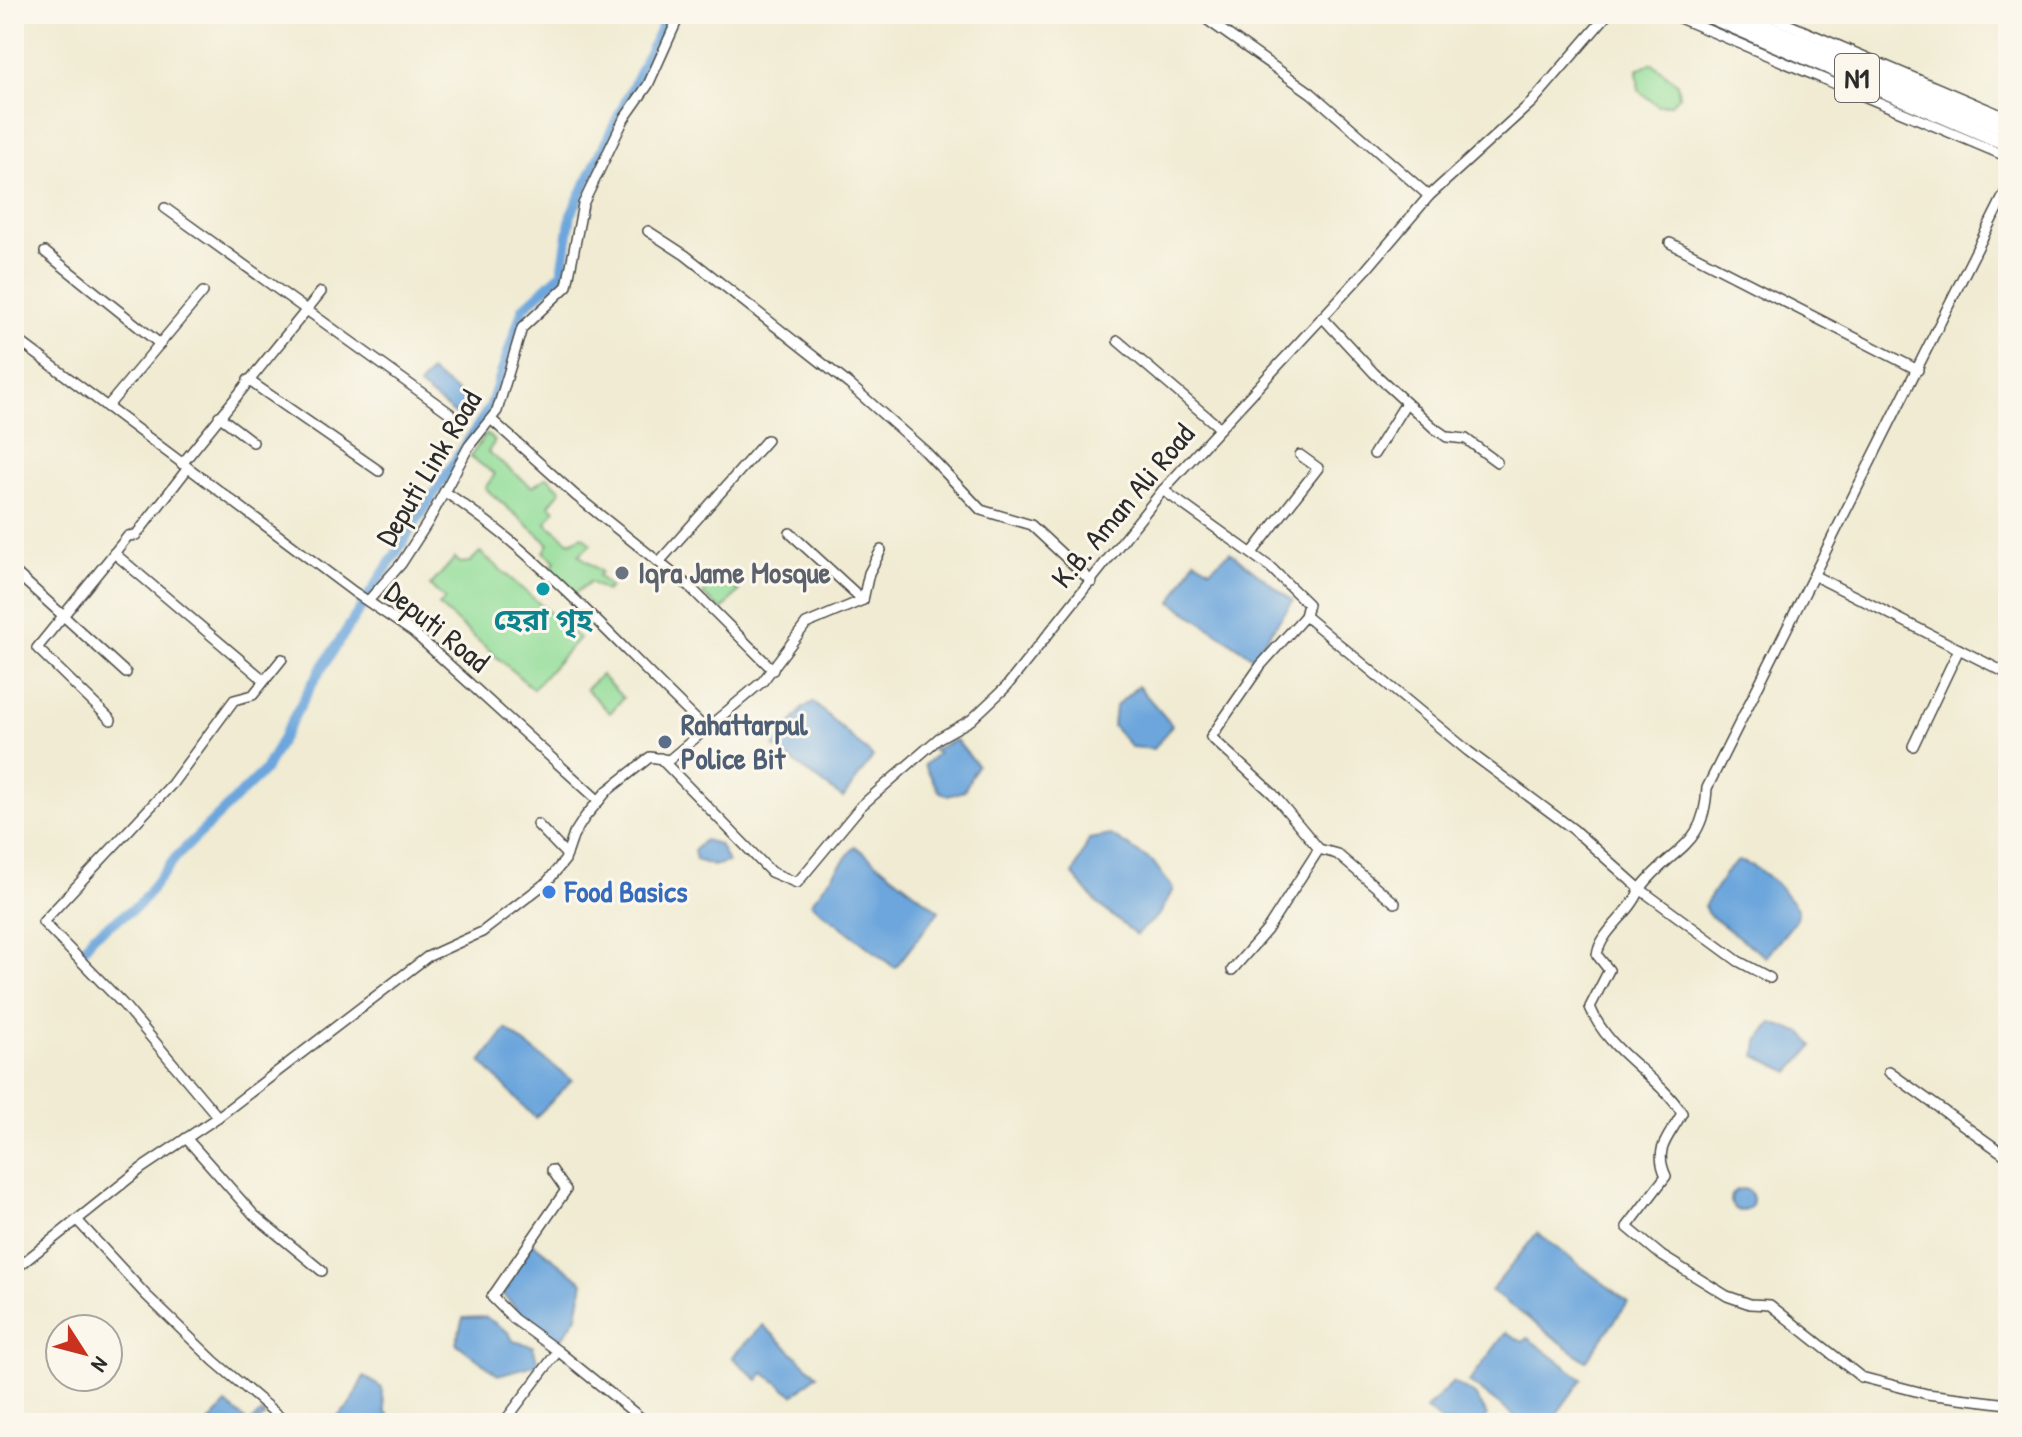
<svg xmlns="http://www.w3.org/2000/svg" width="2022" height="1437" font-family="'Patrick Hand','Noto Sans Bengali',sans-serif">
  <rect width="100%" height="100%" fill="#fbf7ec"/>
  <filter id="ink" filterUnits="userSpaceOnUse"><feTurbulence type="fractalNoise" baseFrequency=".0125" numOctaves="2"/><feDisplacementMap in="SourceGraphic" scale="16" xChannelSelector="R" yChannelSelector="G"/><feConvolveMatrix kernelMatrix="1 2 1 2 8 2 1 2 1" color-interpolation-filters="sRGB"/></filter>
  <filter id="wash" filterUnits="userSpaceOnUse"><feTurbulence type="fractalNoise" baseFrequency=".006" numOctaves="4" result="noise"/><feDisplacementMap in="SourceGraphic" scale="32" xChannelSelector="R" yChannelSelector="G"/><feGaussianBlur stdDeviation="1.8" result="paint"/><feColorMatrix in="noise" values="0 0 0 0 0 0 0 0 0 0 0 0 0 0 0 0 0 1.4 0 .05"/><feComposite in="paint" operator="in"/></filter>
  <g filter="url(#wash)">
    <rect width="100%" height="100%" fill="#f0ebd2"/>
    <g fill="#93dd99" stroke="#5f8462" stroke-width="2">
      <path d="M1652,63L1677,83L1679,96L1671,104L1658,106L1639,91L1637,70Z"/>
      <path d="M486,434L495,441L488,452L532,487L547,477L561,490L549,505L555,510L546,523L570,542L583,536L591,544L579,555L601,572L598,576L610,587L606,591L590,582L574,594L549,573L555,561L544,552L549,544L485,488L495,474L470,457Z"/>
      <path d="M480,552L579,638L533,689L439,606L445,599L430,586L455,558L460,563L470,562Z"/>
      <path d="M719,572L739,591L722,610L703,594Z"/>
      <path d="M601,675L623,698L610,713L586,689Z"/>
    </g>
    <g fill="#6ca6dc" stroke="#4c6884" stroke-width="2">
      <path d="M430,372L471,402L460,418L419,386Z"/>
      <path d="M1230,552L1293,601L1253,657L1172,602L1195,560L1210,569Z"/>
      <path d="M1138,686L1172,725L1154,749L1131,747L1113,726L1115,707Z"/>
      <path d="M813,702L873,757L843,798L774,747L802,709Z"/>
      <path d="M956,740L977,765L964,791L948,796L939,791L924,765L938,753L932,750Z"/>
      <path d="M1111,835L1153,862L1173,889L1160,914L1136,935L1099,905L1073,875L1089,839Z"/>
      <path d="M704,840L719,844L728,862L713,866L696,860L694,850Z"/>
      <path d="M855,846L939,911L895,968L811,903Z"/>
      <path d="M1738,861C1761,865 1785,891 1798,910L1795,921L1766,957L1708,914L1704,906L1727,871Z"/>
      <path d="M1772,1023L1803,1033L1813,1046L1790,1072L1756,1056L1758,1041Z"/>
      <path d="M506,1029L572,1080L535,1118L481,1062Z"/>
      <circle cx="1742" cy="1200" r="11"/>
      <path d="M1537,1233L1628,1302L1586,1361L1491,1291Z"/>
      <path d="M533,1243L583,1282L577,1316L559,1343L533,1325L500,1292Z"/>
      <path d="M486,1317L509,1333L513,1341L533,1346L538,1364L498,1375L456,1343L463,1318Z"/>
      <path d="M763,1325L817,1375L794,1395L764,1373L758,1380L732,1357Z"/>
      <path d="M1506,1332L1523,1342L1528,1338L1582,1379L1550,1423H1524L1469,1382Z"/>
      <path d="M364,1376L382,1388L385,1411L396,1423H331L349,1406Z"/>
      <path d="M1453,1382L1475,1395L1487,1416L1481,1423H1444L1426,1409Z"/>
      <path d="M226,1404L249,1423L262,1413L265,1416L257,1423H209Z"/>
    </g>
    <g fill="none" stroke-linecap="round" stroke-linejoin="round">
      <path stroke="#6ca6dc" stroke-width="10" d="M82,952L93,936L139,905L176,857L265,770L313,682L490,407L523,308L562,273L571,214L668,14"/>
    </g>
  </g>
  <g filter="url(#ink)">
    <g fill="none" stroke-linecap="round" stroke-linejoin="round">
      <g stroke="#494844" stroke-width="12">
        <g id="minor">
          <path d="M1199,14L1311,93L1429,196"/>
          <path d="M1670,14L2008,157"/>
          <path d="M1764,14L2008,118"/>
          <path d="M165,208L451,414"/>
          <path d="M648,231L685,255L850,385L926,452L981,510L1031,525L1092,582"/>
          <path d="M1670,243L1918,370"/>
          <path d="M45,252L160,344"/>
          <path d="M1322,317L1374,373L1434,428L1447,437L1466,439L1497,462"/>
          <path d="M14,337L354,592L413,632L599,801"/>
          <path d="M1118,341L1220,428"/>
          <path d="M248,380L379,471"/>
          <path d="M107,407L203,292"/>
          <path d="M219,416L253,442"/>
          <path d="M493,421L575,495L691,588L773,670"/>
          <path d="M1374,454L1406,403"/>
          <path d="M182,464L321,292"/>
          <path d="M1163,490L1270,567L1308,604L1305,616L1468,751L1573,829L1640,889C1631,914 1601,930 1597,955L1609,970L1590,1007C1608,1053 1656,1073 1682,1113C1669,1138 1653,1148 1666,1176L1627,1227L1662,1256L1727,1296L1750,1304L1770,1305L1861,1377L1927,1394L2008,1404"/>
          <path d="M445,492C543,556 620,648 705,728"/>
          <path d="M114,553L264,680"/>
          <path d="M1252,553L1318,468L1300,455"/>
          <path d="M659,562L767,440"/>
          <path d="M14,571L126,673"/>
          <path d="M1815,576L2008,674"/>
          <path d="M863,600L869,573L881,550"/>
          <path d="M368,601L401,564L428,522L469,446L497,411L522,328L567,286L583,204L624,119L648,85L680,14"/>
          <path d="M111,720L37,648L128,536L136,535L188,468"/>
          <path d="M1913,746L1959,649"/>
          <path d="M660,758L771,872L797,883L861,806L939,738L971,720L1006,687L1163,490L1366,270L1429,196L1532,102L1608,14"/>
          <path d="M537,824L567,855"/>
          <path d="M1319,849L1337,854L1395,903"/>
          <path d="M1232,970L1267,930L1319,849L1273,794L1211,737L1261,665L1305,616"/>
          <path d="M1770,978L1738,961L1640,889C1672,846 1704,850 1707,788L2008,187"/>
          <path d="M1889,1072L2008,1157"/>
          <path d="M218,1117L427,957L482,932L547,882L565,860L574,834L585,817L607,791L650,757L669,760L763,681L806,624L863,600L790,533"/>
          <path d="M186,1138L254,1215L322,1271"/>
          <path d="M77,1220L145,1294L214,1361L287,1423"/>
          <path d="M14,1270L142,1168L218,1117L123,1004L43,922L172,784L234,700L253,695L282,659"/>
          <path d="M558,1351L647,1423"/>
          <path d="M508,1417L558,1351L514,1319L492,1297L566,1190L552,1170"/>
        </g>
      </g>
      <g stroke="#494844" stroke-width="17">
        <g id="trunk">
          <path d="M1705,14L2008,144"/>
          <path d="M1735,14L2008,129"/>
        </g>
      </g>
      <use href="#minor" stroke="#fff" stroke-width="9"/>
      <use href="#trunk" stroke="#fff" stroke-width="14"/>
    </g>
  </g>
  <circle fill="#6b7280" stroke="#fbf7ec" stroke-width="3" cx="622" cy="573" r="8"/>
  <circle fill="#0f9aa8" stroke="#fbf7ec" stroke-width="3" cx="543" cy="589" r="8"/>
  <circle fill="#5c6f8a" stroke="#fbf7ec" stroke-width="3" cx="665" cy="742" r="8"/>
  <circle fill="#3f7fe0" stroke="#fbf7ec" stroke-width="3" cx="549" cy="892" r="8"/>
  <g text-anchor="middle" stroke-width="6" stroke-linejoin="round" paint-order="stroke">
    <rect fill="#fbf7ec" stroke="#696865" stroke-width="2" x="1835" y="54" width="44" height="48" rx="6"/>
    <g font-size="28" font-weight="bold" fill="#2b2b2b">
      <text x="1857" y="88">N1</text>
    </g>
    <g font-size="30" fill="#2b2b2b" stroke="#fbf7ec">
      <text transform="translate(429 468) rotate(-59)" y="10">Deputi Link Road</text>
      <text transform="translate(1123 506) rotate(-50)" y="10">K.B. Aman Ali Road</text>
      <text transform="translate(437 627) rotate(39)" y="10">Deputi Road</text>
    </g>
    <g font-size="30" font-weight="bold" fill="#5b616d" stroke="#fbf7ec" text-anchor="start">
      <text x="638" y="583">Iqra Jame Mosque</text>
    </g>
    <g font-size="30" font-weight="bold" fill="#0d838f" stroke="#fbf7ec">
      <text x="543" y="630">হেরা গৃহ</text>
    </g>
    <g font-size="30" font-weight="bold" fill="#4e5e75" stroke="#fbf7ec" text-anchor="start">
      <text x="681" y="735">Rahattarpul<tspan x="681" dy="34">Police Bit</tspan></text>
    </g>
    <g font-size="30" font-weight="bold" fill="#366cbe" stroke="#fbf7ec" text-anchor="start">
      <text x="565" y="902">Food Basics</text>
    </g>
  </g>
  <rect width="2022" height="1437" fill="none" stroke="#fbf7ec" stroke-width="48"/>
  <g transform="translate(84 1353) rotate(126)"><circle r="38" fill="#fbf7ec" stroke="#a8a59f" stroke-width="2"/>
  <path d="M0-6L14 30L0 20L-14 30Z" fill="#c8321e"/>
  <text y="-12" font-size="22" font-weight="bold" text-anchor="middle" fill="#2b2b2b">N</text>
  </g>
</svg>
